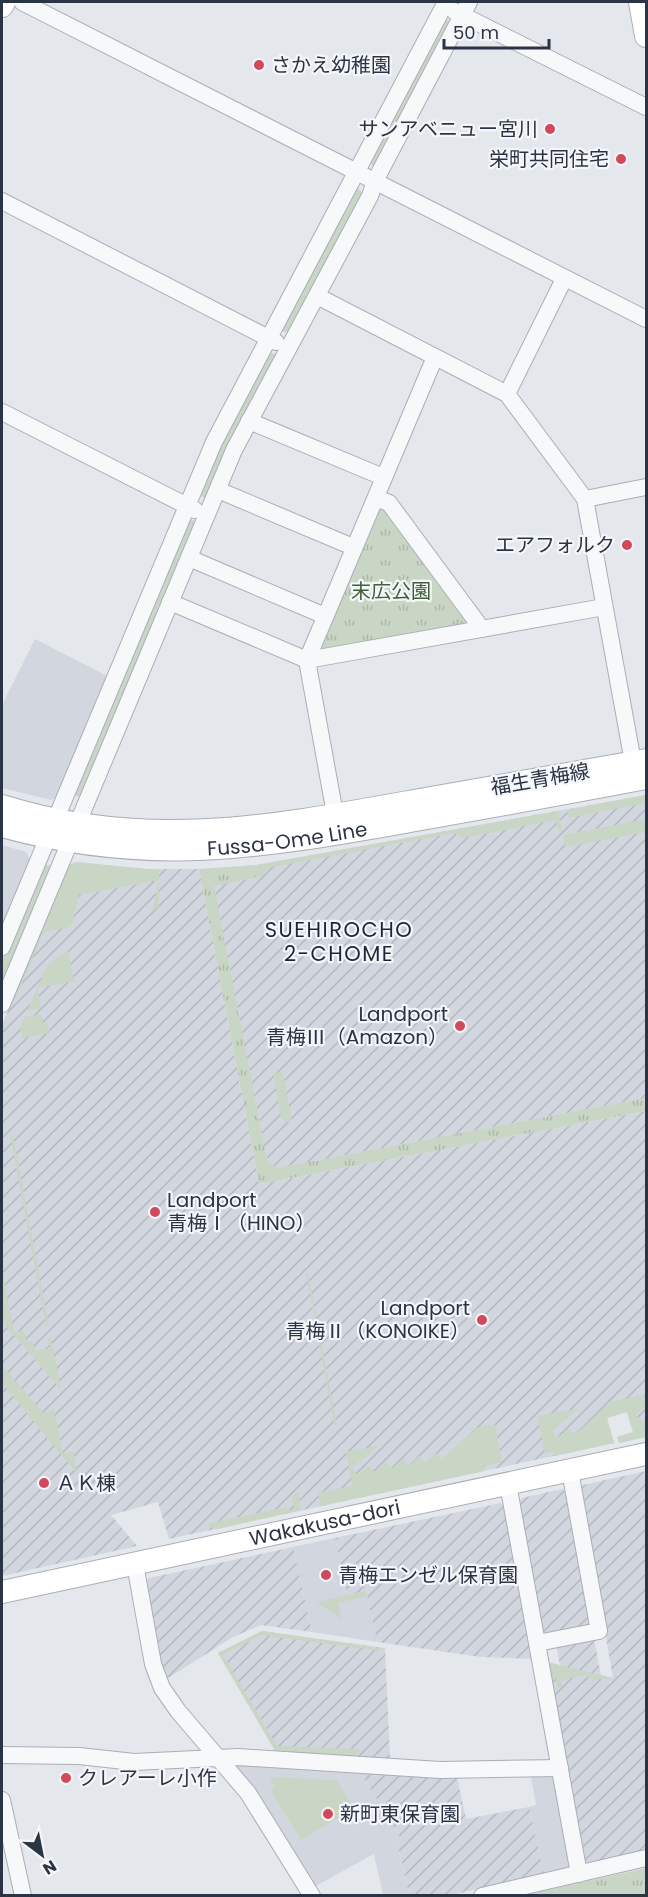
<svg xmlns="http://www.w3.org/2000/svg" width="648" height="1897" font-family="Poppins,'Noto Sans JP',sans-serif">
  <defs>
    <pattern id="industrial-furrows" width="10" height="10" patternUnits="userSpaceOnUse" patternTransform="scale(1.5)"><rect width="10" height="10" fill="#d2d6de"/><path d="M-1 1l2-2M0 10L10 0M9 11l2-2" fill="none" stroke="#b4b8c0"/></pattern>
    <pattern id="park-tufts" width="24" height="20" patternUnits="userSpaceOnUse" patternTransform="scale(1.5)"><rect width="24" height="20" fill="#c9d6c5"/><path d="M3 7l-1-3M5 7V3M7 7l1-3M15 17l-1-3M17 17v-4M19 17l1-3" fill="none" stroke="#adb8ab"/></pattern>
  </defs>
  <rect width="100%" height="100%" fill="#e4e7ec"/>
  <g fill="#d2d6de">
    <path d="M35,639L107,676L56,797L51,800L2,788V705Z"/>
    <path d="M2,845L26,852L30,859L2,928Z"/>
    <path d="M335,1538L347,1595L366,1591L377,1642L312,1632L293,1547Z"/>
    <path d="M239,1763L359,1770L401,1839L397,1842L409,1895H383L374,1854L314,1887L237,1769Z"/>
    <path d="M531,1776H551L555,1780L571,1863L567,1869L544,1874L529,1807L536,1805Z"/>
  </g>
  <g fill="url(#industrial-furrows)">
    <path d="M646,795V1098L278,1168L267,1160L213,885L257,877L256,865Z"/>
    <path d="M76,862L141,869H199L259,1184L646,1111V1437L619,1443L617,1437L633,1432L627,1412L607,1418L614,1443L169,1539L158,1502L111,1515L137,1546L2,1576V1025L69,865Z"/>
    <path d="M646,1471V1851L588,1864L584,1862L547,1662L560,1665L556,1645L594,1638L601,1676L613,1678L580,1490L583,1485Z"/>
    <path d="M562,1489L567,1493L591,1622L588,1627L547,1634L541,1631L518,1503L522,1498Z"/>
    <path d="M501,1503L506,1506L535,1659L481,1657L377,1642L366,1591L347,1595L335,1538Z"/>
    <path d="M293,1547L312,1632L261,1625L233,1637L165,1680L145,1583L149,1578Z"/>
    <path d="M262,1631L385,1648L390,1759L277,1754L218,1653Z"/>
    <path d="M359,1770L457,1777L466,1819L529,1807L544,1874L451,1895H409L397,1841L401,1839Z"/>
  </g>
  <g fill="#c9d6c5">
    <path d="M445,19L451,22L375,167L368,162Z"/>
    <path d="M356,187L363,193L289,333L282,331Z"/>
    <path d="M270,352L276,355L205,499L199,494L219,442Z"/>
    <path d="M190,519L197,522L83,797L76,796L74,795Z"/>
    <path d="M646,795V803L568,818L567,810Z"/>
    <path d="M559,811L562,830L558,831L556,820L463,838L454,833L268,868L263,876L214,886L267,1160L278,1168L646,1098L289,1172L265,1165L211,886L256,869V865Z"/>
    <path d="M646,819V832L565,847L563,835Z"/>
    <path d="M76,862L159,870V906L152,912L159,880L79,895L71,927L44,932L15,1000L13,999L69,865Z"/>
    <path d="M43,864L51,866L2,991V960Z"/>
    <path d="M68,950L74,981L38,988L41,1009L27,1011L45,970L48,964Z"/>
    <path d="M41,1014L43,1023L47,1022L50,1033L23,1038L20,1027L25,1017Z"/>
    <path d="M283,1072L292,1121L287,1122L281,1118L273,1073Z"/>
    <path d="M10,1135H13L49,1326H46Z"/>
    <path d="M2,1268L14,1332L24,1330L27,1342L33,1341L35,1351L50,1348L48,1338L51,1337L61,1390L2,1321Z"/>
    <path d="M306,1273H308L337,1426L334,1423Z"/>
    <path d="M2,1365L43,1413L54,1410L63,1453L73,1452L77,1474L2,1383Z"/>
    <path d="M646,1395V1406L636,1415L642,1421L646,1417V1437L619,1443L617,1437L633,1432L627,1412L607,1418L614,1443L555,1456L554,1452L545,1453L537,1416L579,1408L552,1431L558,1437L569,1428L575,1434L612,1401Z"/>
    <path d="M495,1424L502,1462L483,1466L484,1471L320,1506L318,1493L352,1486L346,1452L378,1446L352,1468L358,1475L369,1466L375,1472L386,1462L392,1468L403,1459L408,1466L419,1456L425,1463L436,1453L441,1459L478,1427Z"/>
    <path d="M298,1491L301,1510L218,1529L209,1527V1523L287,1507L288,1510L294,1509L292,1497Z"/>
    <path d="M366,1591L367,1596L338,1603L341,1619L316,1602Z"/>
    <path d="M262,1631L380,1648L379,1651L262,1635L223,1655L277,1746L360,1749L354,1758L277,1754L218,1653Z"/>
    <path d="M547,1662L613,1678L594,1680L593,1683L587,1675L562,1680V1687L552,1690L557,1688L556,1679L550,1680Z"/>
    <path d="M272,1777L336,1780L354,1808L301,1840L272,1792L275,1784L270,1783Z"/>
  </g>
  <g fill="url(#park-tufts)">
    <path d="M378,508L385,509L467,619L465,625L324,650L320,645Z"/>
    <path d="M256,865L257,877L213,886L267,1160L278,1168L646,1098V1111L259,1184L199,869Z"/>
    <path d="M646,1868V1895H525Z"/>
  </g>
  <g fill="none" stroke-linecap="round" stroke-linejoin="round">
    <g stroke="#a9aeb7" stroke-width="18">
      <g id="street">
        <path d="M22,2L646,319"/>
        <path d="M454,11L646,107"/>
        <path d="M2,201L276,342"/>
        <path d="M317,296L507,394L585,499L635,773"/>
        <path d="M507,394L564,279"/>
        <path d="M2,412L195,510"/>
        <path d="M249,421L383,477"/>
        <path d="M218,490L353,547"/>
        <path d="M376,498L389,503L482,629"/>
        <path d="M585,499L646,487"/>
        <path d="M189,558L325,616"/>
        <path d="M170,602L307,660L604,607"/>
        <path d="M337,825L307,660L435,357"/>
        <path d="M2,947L214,442L446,2"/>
        <path d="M2,1004L234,450L370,196L375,181L469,2"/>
        <path d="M508,1484L579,1874"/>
        <path d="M135,1564L153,1664L162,1688L178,1711L248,1793L312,1896"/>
        <path d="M537,1643L599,1631L570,1471"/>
        <path d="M2,1755L79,1756L134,1762L238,1757L440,1770L560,1768"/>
        <path d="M2,1800L23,1896"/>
        <path d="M482,1896L646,1858"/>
      </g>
    </g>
    <g stroke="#a9aeb7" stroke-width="24">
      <g id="secondary">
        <path d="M640,2L646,36"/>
        <path d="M2,6L4,2"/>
        <path d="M2,806C146,851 270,827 414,801C492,787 569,774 646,760"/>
        <path id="s1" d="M2,826C151,867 262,847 410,821C489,807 568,793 646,778"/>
        <path id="s2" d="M2,1592L646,1454"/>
      </g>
    </g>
    <use href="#street" stroke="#f7f8fa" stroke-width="16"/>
    <use href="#secondary" stroke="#fff" stroke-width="22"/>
  </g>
  <g fill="#d1495b" stroke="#f4f6f9" stroke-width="2">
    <circle cx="259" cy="65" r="6"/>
    <circle cx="550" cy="129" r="6"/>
    <circle cx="621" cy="159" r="6"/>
    <circle cx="627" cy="545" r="6"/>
    <circle cx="460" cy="1026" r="6"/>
    <circle cx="155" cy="1212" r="6"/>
    <circle cx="482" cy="1320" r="6"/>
    <circle cx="44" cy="1483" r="6"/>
    <circle cx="326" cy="1575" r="6"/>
    <circle cx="66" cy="1778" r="6"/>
    <circle cx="328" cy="1814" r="6"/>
  </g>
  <g text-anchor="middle" stroke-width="4.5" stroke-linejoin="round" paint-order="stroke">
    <g font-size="20" fill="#2b3445" stroke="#f4f6f9" text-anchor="start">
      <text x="271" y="72">さかえ幼稚園</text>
      <text x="538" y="136" text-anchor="end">サンアベニュー宮川</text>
      <text x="609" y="166" text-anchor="end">栄町共同住宅</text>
      <text x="615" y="552" text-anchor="end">エアフォルク</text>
      <text x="448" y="1021" text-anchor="end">Landport<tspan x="448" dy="23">青梅Ⅲ（Amazon）</tspan></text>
      <text x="167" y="1207">Landport<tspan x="167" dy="23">青梅Ⅰ（HINO）</tspan></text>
      <text x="470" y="1315" text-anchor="end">Landport<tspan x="470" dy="23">青梅Ⅱ（KONOIKE）</tspan></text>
      <text x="56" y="1490">ＡＫ棟</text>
      <text x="338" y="1582">青梅エンゼル保育園</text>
      <text x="78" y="1785">クレアーレ小作</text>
      <text x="340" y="1821">新町東保育園</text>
    </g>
    <g font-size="20" fill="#3f6138" stroke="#f4f6f9">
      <text x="391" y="598">末広公園</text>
    </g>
    <g font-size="20" fill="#2b3445" stroke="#f4f6f9">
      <text transform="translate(540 779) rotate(-10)" y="7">福生青梅線</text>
      <text dy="7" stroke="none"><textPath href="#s1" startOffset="288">Fussa-Ome Line</textPath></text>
      <text dy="7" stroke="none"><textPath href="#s2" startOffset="330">Wakakusa-dori</textPath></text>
    </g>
    <g font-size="21" letter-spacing="1.5" fill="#1d2536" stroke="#f4f6f9">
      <text x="339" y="937">SUEHIROCHO<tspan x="339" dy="24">2-CHOME</tspan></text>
    </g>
  </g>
  <rect width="648" height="1897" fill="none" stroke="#2b3445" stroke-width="6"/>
  <g transform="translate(42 1855) rotate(148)" stroke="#f4f6f9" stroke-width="4.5" paint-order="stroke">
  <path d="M0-4.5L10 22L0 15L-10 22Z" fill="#2b3445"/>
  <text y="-9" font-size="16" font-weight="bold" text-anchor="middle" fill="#2b3445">N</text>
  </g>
  <path d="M444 39v9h105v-9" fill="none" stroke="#2b3445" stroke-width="3"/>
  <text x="453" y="39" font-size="18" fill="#2b3445" stroke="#f4f6f9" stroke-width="4.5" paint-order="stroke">50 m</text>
</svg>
